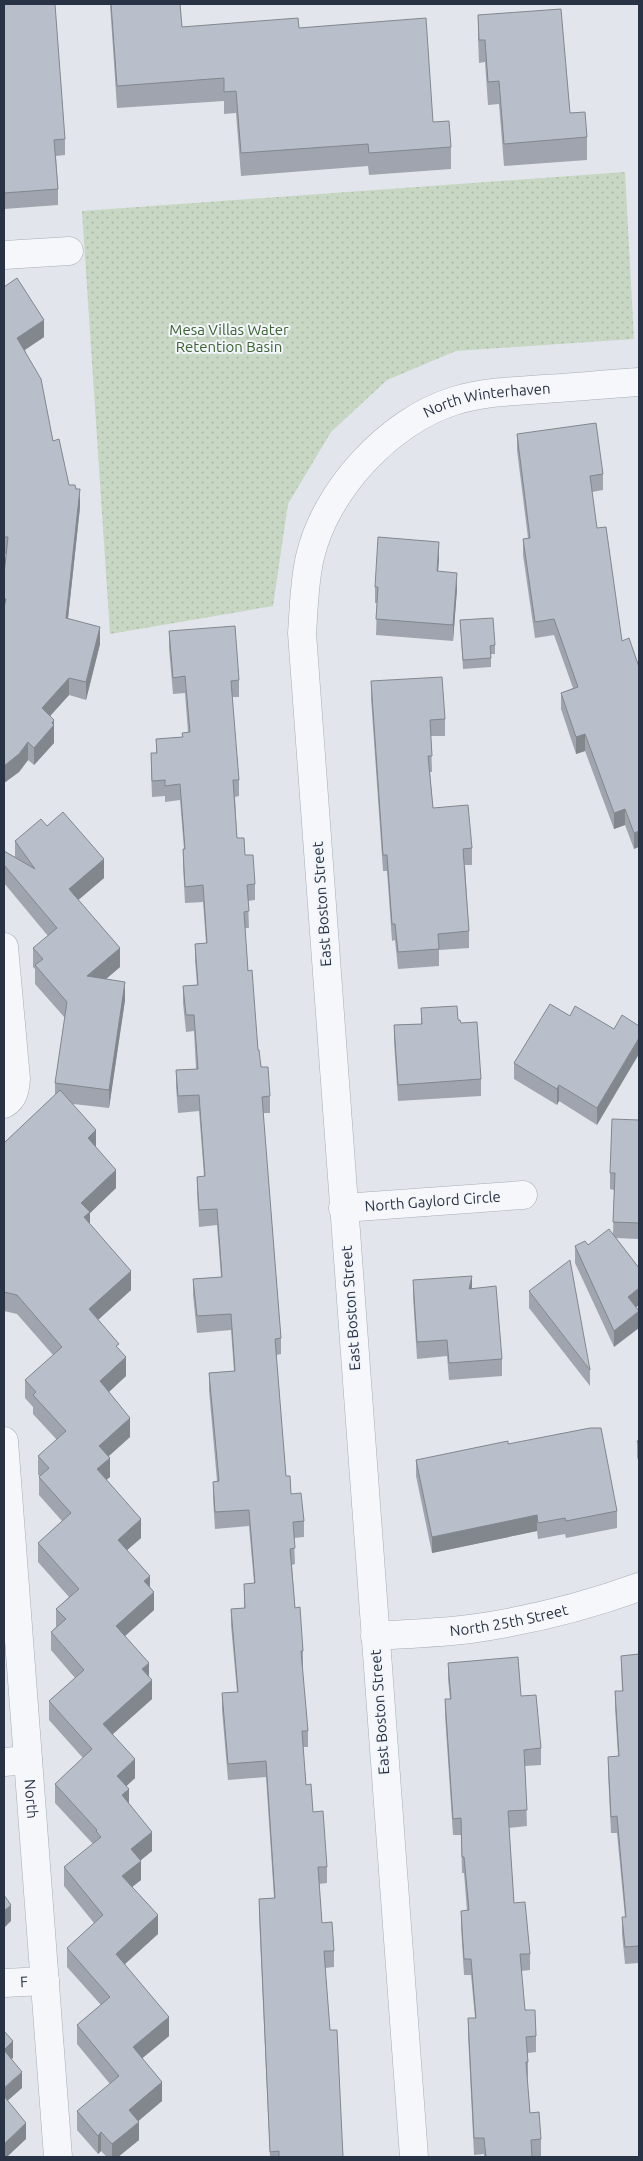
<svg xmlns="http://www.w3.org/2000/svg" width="643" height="2161" font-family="Ubuntu,sans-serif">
  <defs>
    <pattern id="green-dots" width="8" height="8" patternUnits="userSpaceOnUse" patternTransform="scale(1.25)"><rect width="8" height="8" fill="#c8d7c3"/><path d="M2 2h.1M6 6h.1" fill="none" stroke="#acb9a9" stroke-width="1.8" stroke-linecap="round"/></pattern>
  </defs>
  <rect width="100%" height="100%" fill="#e2e6ec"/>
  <path fill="url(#green-dots)" d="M625,172L634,339L456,351L387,380L331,432L288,504L273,606L110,634L82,211Z"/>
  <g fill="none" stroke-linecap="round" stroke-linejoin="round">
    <g stroke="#a6adb7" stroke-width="29">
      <g id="minor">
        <path d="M4,255L69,251"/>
        <path d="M4,947L16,1079C15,1090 14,1098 4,1104"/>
        <path id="s1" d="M343,1208L523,1195"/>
        <path id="s2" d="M4,1441L58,2157"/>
        <path id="s3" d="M375,1636C406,1634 438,1633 470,1629C527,1621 584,1607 639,1587"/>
        <path d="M4,1762L28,1760"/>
        <path id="s4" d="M4,1983L45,1981"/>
        <path id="s5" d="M414,2157L302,633C304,608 304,582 310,557C325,491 389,421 454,401C483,392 514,391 544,389C576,387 608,384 639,382"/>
      </g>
    </g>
    <use href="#minor" stroke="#f6f7fa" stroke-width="28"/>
  </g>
  <g fill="#9fa4ae">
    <path d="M4,4L65,139V155L56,156L58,189V205L4,209Z"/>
    <path d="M110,4H180L182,27L299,28L433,122L451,147V169L369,175L368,166L241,176L236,113L224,114V101L117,108Z"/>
    <path d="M478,15L570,113L587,137V160L504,166L499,104L488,105L485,62L479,63L478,38Z"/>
    <path d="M4,287L44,337L25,350L53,441L69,485L76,489L80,507L68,619L100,644L86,700L69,695L50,716L54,725V743L34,765L28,760L19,772L4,783V574L6,554H4Z"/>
    <path d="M517,434L603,474V490L592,492L597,528L622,641L639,667L634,849L625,825L614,829L585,751L576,754L561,709V693L573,688L554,635L535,638L523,555V539L528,538L517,450Z"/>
    <path d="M439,558L438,571L457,589L453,641L376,635L377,603H375V587Z"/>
    <path d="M460,620L495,645V654H491V667L463,669Z"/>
    <path d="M169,631L239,680V697H232L239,780V796L235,797L237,838L245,855L255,884V900L248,901L249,928H245L248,971L258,1050L261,1067L270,1096V1113H263L281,1338V1354L276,1355L286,1476L291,1494L304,1521V1537L294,1538L295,1564L292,1565L295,1608L303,1651V1668H302L308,1731V1747H303L306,1785L327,1867V1883L319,1884L322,1923L334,1951V1967L325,1968L330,2030L343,2157H270L259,1915V1899L274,1898L266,1777L228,1780L222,1710V1693L237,1692L231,1625V1609L244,1608V1584L254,1583L249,1526L215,1529L213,1498V1482L217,1481L209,1390V1373L234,1371L231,1330L197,1333L193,1295V1279L221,1277L217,1225L199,1227L197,1193V1177L204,1176L199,1111L178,1113L176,1087V1070L196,1069L194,1031L186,1032L183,1003V986L197,985L195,960V944L206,943L203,902L185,903L183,865V849H184L180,800L165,802V796L152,797L151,770V753H156V739L182,737L188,732L185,693L173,694L169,648Z"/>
    <path d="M371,681L445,719V736H431L432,772H430L433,808L472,848V865H465L469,931V948L439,950V966L398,969L395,940L392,941L387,871H383L371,698Z"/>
    <path d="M47,826L104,878L78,900L120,967L106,979L125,1000L109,1108L73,1104L96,1147L116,1188L90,1213V1224L131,1290L98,1320L119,1350L126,1376L109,1392L130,1437L108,1456L110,1477L106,1480L141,1538L127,1550L150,1587L154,1610L125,1636L149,1677L152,1699L112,1734L135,1778L126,1786L129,1804L152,1851L140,1861L141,1880L132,1887L158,1934L125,1964L169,2036L142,2058L162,2101L138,2121L139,2140L118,2157H107L101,2151L98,2154L77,2130V2111L110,2084L77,2044V2025L101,2005L67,1967V1948L94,1923L64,1886V1867L93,1844L55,1803V1784L83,1758L49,1720V1701L75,1678L51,1650V1632L56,1627V1609L69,1597L38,1562V1543L62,1521L39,1495V1477L40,1476L38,1475V1456L57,1440L33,1414V1407L25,1398V1380L53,1355L17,1314L4,1311V1143L55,1095V1083L65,1018L35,984V969L33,967V948L48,936L4,883V851L15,857V841Z"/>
    <path d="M639,884V904L638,902V885Z"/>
    <path d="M421,1008L458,1020L461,1023L481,1079V1096L398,1101L394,1042V1025L421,1024Z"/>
    <path d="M570,1016L614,1029L597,1125L559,1101L557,1105L514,1079V1063Z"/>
    <path d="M639,1120V1239L616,1238L639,1268V1305L636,1307L614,1347L575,1263V1246L588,1245L613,1235L614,1190L610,1189V1173Z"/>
    <path d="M413,1280L472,1288L502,1359V1376L449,1380L447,1356L417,1359L413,1297Z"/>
    <path d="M529,1291L590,1370V1386L529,1308Z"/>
    <path d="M639,1440V1463L637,1457V1441Z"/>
    <path d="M508,1444L617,1511V1528L566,1538L565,1534L538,1539L537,1531L432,1553L416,1476V1460Z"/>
    <path d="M639,1654V1963L625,1964L622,1934V1917H625L617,1833H611L608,1773V1757L618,1756L615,1708V1691H622L621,1656Z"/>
    <path d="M448,1663L521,1696L541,1748V1765L525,1766L527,1826L509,1828L514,1903L530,1954V1970L521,1971L525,2010L536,2036V2052L528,2053V2078H527L530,2113L541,2139V2156H532V2157H484V2154L474,2155L468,2035V2018H475L471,1975H464L461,1927V1911H467L464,1873H462L461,1835H453L445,1715V1699H450L448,1679Z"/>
  </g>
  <g fill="#82868d">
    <path d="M44,320V337L17,355V338Z"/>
    <path d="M80,489V507L66,636V618Z"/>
    <path d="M439,542V558L437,587V571Z"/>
    <path d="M457,573V589L453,641V625Z"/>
    <path d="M100,627V644L86,700V682Z"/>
    <path d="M69,678V695L42,725V708Z"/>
    <path d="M54,720V743L34,765V748Z"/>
    <path d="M585,734V751L576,754V737Z"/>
    <path d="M28,742V760L19,772L4,783V766Z"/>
    <path d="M625,809V825L614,829V813Z"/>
    <path d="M639,831V847L634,849V833Z"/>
    <path d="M104,859V878L69,908V889Z"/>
    <path d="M120,948V967L87,995V976Z"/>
    <path d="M125,982V1000L109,1108V1090Z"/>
    <path d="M639,1038V1054L597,1125V1108Z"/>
    <path d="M559,1085V1101L557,1105V1089Z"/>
    <path d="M96,1130V1149L88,1138Z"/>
    <path d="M116,1170V1188L90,1213V1230L84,1219L81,1203Z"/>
    <path d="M131,1271V1290L89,1328V1309Z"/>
    <path d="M472,1276V1292L469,1289Z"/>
    <path d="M639,1288V1305L628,1313V1297Z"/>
    <path d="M639,1311V1328L614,1347V1331Z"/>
    <path d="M126,1357V1376L100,1400V1381Z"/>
    <path d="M130,1418V1437L99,1465V1446Z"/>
    <path d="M110,1458V1477L97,1488V1469Z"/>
    <path d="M537,1515V1531L432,1553V1537Z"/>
    <path d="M141,1519V1538L118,1558V1540Z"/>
    <path d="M150,1576V1595L144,1581Z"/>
    <path d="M154,1592V1610L116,1644V1626Z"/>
    <path d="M149,1663V1681L142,1669Z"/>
    <path d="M152,1680V1699L103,1743V1724Z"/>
    <path d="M135,1759V1778L117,1795V1776Z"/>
    <path d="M129,1789V1807L122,1795Z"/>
    <path d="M152,1832V1851L131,1868V1849Z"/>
    <path d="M141,1861V1880L122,1895V1876Z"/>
    <path d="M11,1905V1921L4,1928V1911Z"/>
    <path d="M158,1915V1934L116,1972V1954Z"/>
    <path d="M169,2017V2036L133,2066V2047Z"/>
    <path d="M13,2041V2058L4,2066V2050Z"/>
    <path d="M22,2072V2088L4,2104V2088Z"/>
    <path d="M162,2082V2101L129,2129V2110Z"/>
    <path d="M139,2122V2140L118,2157H112V2144Z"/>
    <path d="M26,2123V2139L7,2157H4V2144Z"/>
    <path d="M101,2132V2151L98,2154V2136Z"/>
  </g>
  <g fill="#b9bfca" stroke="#82868d">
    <path d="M4,4H55L65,139L54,140L58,189L4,193Z"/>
    <path d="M111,4H180L182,27L298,18L299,28L426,18L433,122L449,121L451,147L369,153L368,144L241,153L236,91L224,92V78L117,86Z"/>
    <path d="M561,9L570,113L585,112L587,137L504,144L499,81L488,82L485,40H479L478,15Z"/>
    <path d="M17,278L44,320L17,338L41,379L53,441L59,439L69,485H75L76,489H80L66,618L100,627L86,682L69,678L42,708L54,720L52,723L54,725L34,748L28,742L19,754L4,766V607L6,599H4V574L8,537H4V287Z"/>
    <path d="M596,423L603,474L590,476L597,528L606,527L622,641L629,638L639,667V831L634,833L625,809L614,813L585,734L576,737L561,693L578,687L554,619L535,622L523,539L530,538L517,434Z"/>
    <path d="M378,537L439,542L437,571L457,573L453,625L376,619L378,587H375Z"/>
    <path d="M493,618L495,645L490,646L491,658L463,660L460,620Z"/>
    <path d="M235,626L239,680L231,681L239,780H233L237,838H244L245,855H253L255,884L247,885L249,911L244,912L248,971L252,970L258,1050H259L261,1067H268L270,1096L262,1097L281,1338L275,1339L286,1476H290L291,1494L301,1493L304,1521L293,1522L295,1548L290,1549L295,1608L300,1607L303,1651H301L308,1731H302L306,1785L311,1784L313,1812L323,1811L327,1867H318L322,1923L332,1922L334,1951H324L330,2030H337L343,2157H279V2151L270,2152L259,1899L275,1898L266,1761L228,1764L222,1693L238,1692L231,1609L245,1608L244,1584L255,1583L249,1510L215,1512L213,1482L219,1481L209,1373L235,1371L231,1314L197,1316L193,1279L222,1277L217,1209L199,1210L197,1177L205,1176L199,1095L178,1096L176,1070L198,1069L194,1015H186L183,986L198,985L195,944L207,943L203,885L185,887L183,849H185L180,784L165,786V780L152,781L151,753H157L156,739L183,737L182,733L190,732L185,676L173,678L169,631Z"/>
    <path d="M442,677L445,719L430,720L432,756H428L433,808L468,805L472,848L463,849L469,931L438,934L439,949L398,952L395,924H392L387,855H383L371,681Z"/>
    <path d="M63,812L104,859L69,889L120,948L87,976L125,982L109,1090L55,1083L67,1002L35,965L43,959L33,948L57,928L4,865V851L35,869L15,841L41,819L47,826Z"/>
    <path d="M550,1004L570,1016L575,1006L614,1029L622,1015L639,1026V1038L597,1108L559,1085L557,1089L514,1063Z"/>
    <path d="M457,1006L458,1020H460L461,1023L477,1022L481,1079L398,1085L394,1025L422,1024L421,1008Z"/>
    <path d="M60,1090L96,1130L88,1138L116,1170L81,1203L90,1212L84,1217L131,1271L89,1309L119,1344L116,1346L126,1357L100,1381L130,1418L99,1446L110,1458L97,1469L141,1519L118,1540L150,1576L144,1581L154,1592L116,1626L149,1663L142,1669L152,1680L103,1724L135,1759L117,1776L129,1789L122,1795L152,1832L131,1849L141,1861L122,1876L158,1915L116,1954L169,2017L133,2047L162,2082L129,2110L139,2122L112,2144L101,2132L98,2136L77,2111L119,2076L77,2025L110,1997L67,1948L103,1915L64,1867L101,1837L96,1831L97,1830L55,1784L92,1749L49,1701L84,1670L51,1632L66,1619L56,1609L79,1589L38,1543L71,1513L39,1477L49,1468L38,1456L66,1431L33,1395L36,1392L25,1380L62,1347L17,1295L4,1292V1143Z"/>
    <path d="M612,1119L639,1120V1223L613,1222L615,1173H610Z"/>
    <path d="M609,1229L639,1268V1288L628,1297L639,1311L614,1331L575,1246L585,1241L588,1245Z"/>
    <path d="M570,1260L590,1370L529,1291Z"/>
    <path d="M472,1276L469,1289L496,1286L502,1359L449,1363L447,1340L417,1342L413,1280Z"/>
    <path d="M590,1428H601L617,1511L566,1521L565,1518L538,1523L537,1515L432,1537L416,1460L508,1441V1444Z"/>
    <path d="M639,1440V1446L637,1441Z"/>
    <path d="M639,1654V1946L625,1947L622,1917H626L617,1816L611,1817L608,1757L619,1756L615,1691H623L621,1656Z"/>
    <path d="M518,1657L521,1696L536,1695L541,1748L524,1750L527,1810L508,1811L514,1903L525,1902L530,1954H520L525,2010H535L536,2036L526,2037L528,2062H526L530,2113L539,2112L541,2139L531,2140L532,2157H486L484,2138H474L468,2018H476L471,1959H464L461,1911L469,1910L464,1857H462L461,1818L453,1819L445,1699H451L448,1663Z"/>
    <path d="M4,1895L11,1905L4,1911Z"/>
    <path d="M4,2031L13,2041L4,2050Z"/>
    <path d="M4,2050L22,2072L4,2088Z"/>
    <path d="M4,2096L26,2123L4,2144Z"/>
  </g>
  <g text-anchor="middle" stroke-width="4" stroke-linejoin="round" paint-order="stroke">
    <g font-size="15" fill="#3d6334" stroke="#f2f5f9">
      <text x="229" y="335">Mesa Villas Water<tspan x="229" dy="17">Retention Basin</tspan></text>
    </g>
    <g font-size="15" fill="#283346" stroke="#f2f5f9">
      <text dy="5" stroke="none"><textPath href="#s5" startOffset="1858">North Winterhaven</textPath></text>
      <text transform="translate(322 904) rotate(-94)" y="5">East Boston Street</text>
      <text dy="5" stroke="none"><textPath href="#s1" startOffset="90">North Gaylord Circle</textPath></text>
      <text transform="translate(351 1308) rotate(-94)" y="5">East Boston Street</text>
      <text dy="5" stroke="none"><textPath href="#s3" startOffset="135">North 25th Street</textPath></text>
      <text transform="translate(380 1712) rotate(-94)" y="5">East Boston Street</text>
      <text dy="5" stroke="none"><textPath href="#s2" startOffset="359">North</textPath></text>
      <text dy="5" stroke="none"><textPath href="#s4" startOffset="20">F</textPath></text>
    </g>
  </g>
  <rect width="643" height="2161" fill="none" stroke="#283346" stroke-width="10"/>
</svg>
